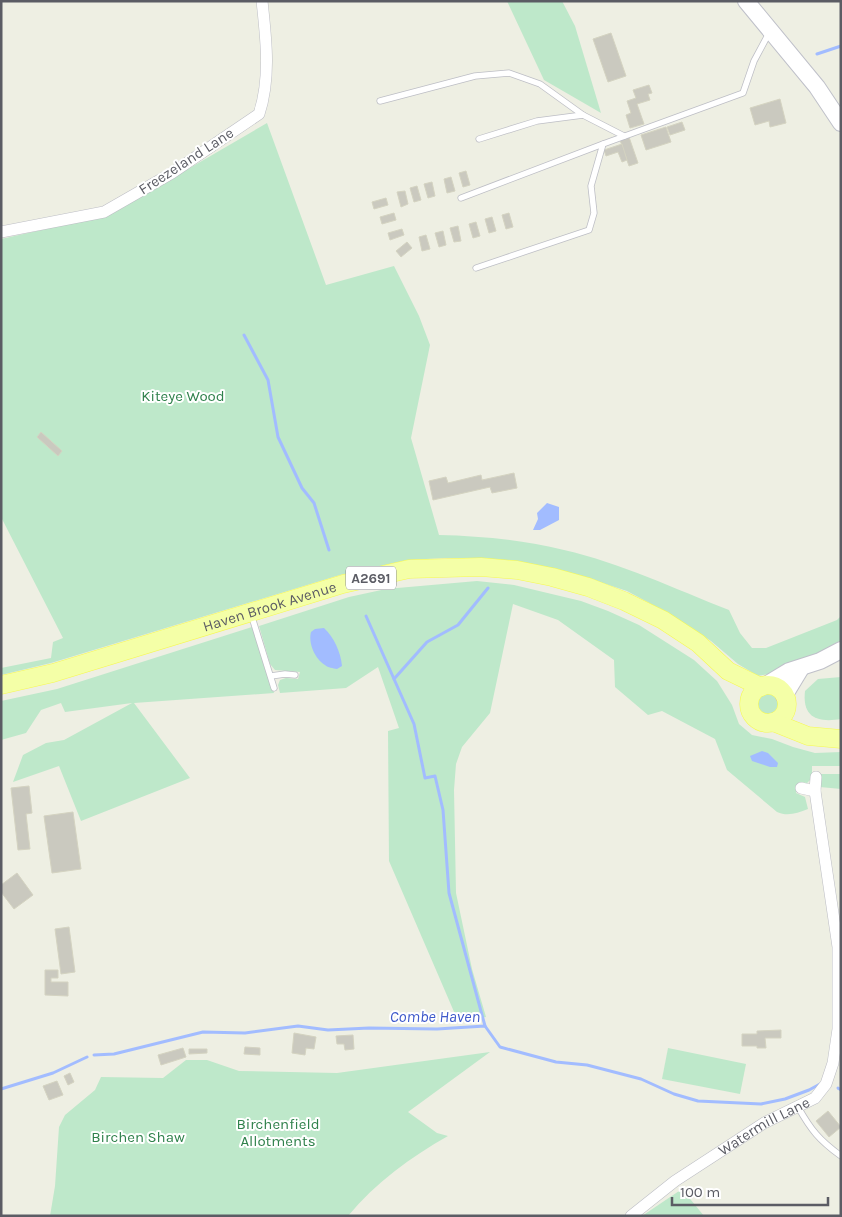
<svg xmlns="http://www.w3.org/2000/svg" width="842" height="1217" font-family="Karla,sans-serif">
  <rect width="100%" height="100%" fill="#eeefe3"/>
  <g fill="#bee8ca">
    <path d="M507,1H562L575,26L601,113L544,80Z"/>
    <path d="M267,123L326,285L394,266L419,316L430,345L411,438L439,535C482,536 522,540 564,550C621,563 675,589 729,610L740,633L752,648H766L837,620L841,616V640L817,654L773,673L758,676L738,664L711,641L666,612L627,591L590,579L517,562L479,558H445L408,560L340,575L51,663L1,675V668L51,658L53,642L63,638L1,517V239L109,215Z"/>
    <path d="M477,581L514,585L581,601L608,611L639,625L694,660L717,681L732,705L739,724L752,735L772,739L793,747L815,753L841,752V766H812V778L807,783L799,782L796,793L805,797L808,809C797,813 788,817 777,812L727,770L715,739L662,711L648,715L615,687L614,660L558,620L513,604L490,713L462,747L456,764L454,790L456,893L472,969L486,1017L458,1021L389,861L388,731L399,728L378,667L346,688L280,693L278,685L280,680L286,678L298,679L300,672L275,670L270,664L259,626L349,597L386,589Z"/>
    <path d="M252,627L274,693L134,703L190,778L81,821L59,766L13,782L23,755L46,743L64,740L132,703L65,712L61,703L41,710L26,733L1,740V701L57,689Z"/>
    <path d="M841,677V719C817,723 802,717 805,691L818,679Z"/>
    <circle cx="768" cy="704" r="14"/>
    <path d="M821,774H841V789L820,787Z"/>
    <path d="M668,1048L746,1064L740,1094L662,1079Z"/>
    <path d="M490,1052L408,1112L437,1133L448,1136C411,1157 375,1183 348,1216H50L55,1186L59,1127L65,1115L95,1090L101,1077L163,1078L186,1060H207L239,1071L337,1073Z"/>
    <path d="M682,1189L704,1216H642Z"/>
  </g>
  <g fill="#a2bcff">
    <path d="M547,503L559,507V520L540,530H533L538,519L537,513Z"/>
    <path d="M324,628C334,637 341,653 342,666L337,669C333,668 328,668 325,665C315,659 308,643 311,632L315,629Z"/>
    <path d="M762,751L768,753L778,763L777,767H770L752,761L750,756Z"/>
  </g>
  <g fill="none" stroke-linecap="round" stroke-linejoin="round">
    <g stroke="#a2bcff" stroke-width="3">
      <path d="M817,54L841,46"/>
      <path d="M244,335L268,380L278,437L302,488L314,503L329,550"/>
      <path d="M366,616L394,679"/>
      <path d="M485,1026L449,893L443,810L435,776L425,778L414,724L394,679L427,642L458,625L488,588"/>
      <path d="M94,1055L114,1054L203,1032L245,1033L298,1026L328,1030L369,1028L437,1029L485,1026L500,1047L556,1062L587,1065L641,1079L674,1094L698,1101L761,1104L785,1099L809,1090L820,1084"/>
      <path d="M838,1088L841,1090"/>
      <path d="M1,1089L53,1073L87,1057"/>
    </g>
  </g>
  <g fill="#cac9bf" stroke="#d4d3c1">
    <path d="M611,33L626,76L608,82L593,39Z"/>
    <path d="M649,85L652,93L648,94L650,100L637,104L644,124L630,128L626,115L631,113L627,101L636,98L633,90Z"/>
    <path d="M780,99L786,123L770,127L769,121L755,125L750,108Z"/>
    <path d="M682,122L685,130L670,135L667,127Z"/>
    <path d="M666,127L671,142L646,150L641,135Z"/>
    <path d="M629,137L638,163L629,166L620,140Z"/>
    <path d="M622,144L627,160L622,162L618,152L606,156L604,150Z"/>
    <path d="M466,171L470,185L463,187L459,173Z"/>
    <path d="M451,177L455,191L447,193L444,179Z"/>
    <path d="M432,182L435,196L428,198L424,184Z"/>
    <path d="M417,186L421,200L414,202L410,188Z"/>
    <path d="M405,191L408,204L401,207L397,192Z"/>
    <path d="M386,198L388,205L374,209L372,202Z"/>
    <path d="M394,213L396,220L382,224L380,217Z"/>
    <path d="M509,213L513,227L506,229L502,215Z"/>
    <path d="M492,217L496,231L489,233L485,219Z"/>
    <path d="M476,222L480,236L473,238L469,224Z"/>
    <path d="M458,226L461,241L454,242L450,228Z"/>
    <path d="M402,229L404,235L390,240L388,233Z"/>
    <path d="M443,231L446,245L439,247L435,233Z"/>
    <path d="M426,235L430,249L422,251L419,237Z"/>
    <path d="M407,242L412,248L401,257L396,251Z"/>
    <path d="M41,432L62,451L58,456L37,437Z"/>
    <path d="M514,473L517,488L492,493L490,487L433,500L429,481L446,477L448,483L481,475L482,480Z"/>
    <path d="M29,786L32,813L26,814L30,849L18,850L11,788Z"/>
    <path d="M73,812L81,869L52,873L44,816Z"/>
    <path d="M17,873L33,895L14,909L1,892V885Z"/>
    <path d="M69,927L75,972L61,974L55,929Z"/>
    <path d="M45,970H58V978H51V982H68V996L45,995Z"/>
    <path d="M781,1030V1038H765L766,1048H757V1046H742V1034H757V1031Z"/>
    <path d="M294,1033L316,1037L314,1049L306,1048L305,1055L292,1053Z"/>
    <path d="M353,1035L354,1049L345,1050L344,1044H337L336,1036Z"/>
    <path d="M245,1047L260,1048V1055L244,1054Z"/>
    <path d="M183,1048L186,1057L161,1065L158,1055Z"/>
    <path d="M189,1049H207V1053L189,1054Z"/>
    <path d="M70,1073L74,1082L68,1085L64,1076Z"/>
    <path d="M57,1081L63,1095L49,1100L43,1086Z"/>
    <path d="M828,1111L841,1127L829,1137L816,1121Z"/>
  </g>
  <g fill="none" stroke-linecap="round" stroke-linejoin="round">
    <g stroke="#bdbec5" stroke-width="7">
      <g id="lane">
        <path d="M380,101L475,76L509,73L540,84L583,115"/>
        <path d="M479,139L537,121L583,115L624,136"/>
        <path d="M461,198L603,144"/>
        <path d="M476,268L589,230L594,213L591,186L603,144L743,93L754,61L769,33"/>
        <path d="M251,614L274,688"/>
        <path d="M271,676L285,674L295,675"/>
        <path d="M798,1107C811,1130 819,1140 841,1156"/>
      </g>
    </g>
    <g stroke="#bdbec5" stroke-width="12">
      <g id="street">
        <path d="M1,232L104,212L172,173L259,114C271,78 266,38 262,1"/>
        <path d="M801,788L815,791"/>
        <path id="s1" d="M631,1216L675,1181L764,1123L815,1098L826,1084L833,1063L838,1029V947L815,791L816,777"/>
      </g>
    </g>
    <g stroke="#bfc0c9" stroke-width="18">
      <g id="secondary">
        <path d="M746,1L817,87L841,123"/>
        <path d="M766,685L789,671L820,661L841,650"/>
        <path d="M784,696L801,668"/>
      </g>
    </g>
    <g stroke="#f7f951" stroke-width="19">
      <g id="primary">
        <path id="s2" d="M1,685L53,673L343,584L409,569L481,567L517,570L552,577L588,587L624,601L663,620L698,643L728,671L761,687"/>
        <circle cx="768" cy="704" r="19"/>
        <path d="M773,722L808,736L841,739"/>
      </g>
    </g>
    <use href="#lane" stroke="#fff" stroke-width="5.5"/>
    <use href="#street" stroke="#fff" stroke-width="11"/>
    <use href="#secondary" stroke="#fff" stroke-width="16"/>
    <use href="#primary" stroke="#f4ffa7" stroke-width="18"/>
  </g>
  <g text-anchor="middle" stroke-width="4" stroke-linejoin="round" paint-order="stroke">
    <rect fill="#fff" stroke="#8c8d92" stroke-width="1" x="346" y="566.5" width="50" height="23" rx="4"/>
    <g font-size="14" font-weight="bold" fill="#5b5c64">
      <text x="371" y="583">A2691</text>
    </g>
    <g font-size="15" fill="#5b5c64" stroke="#fff">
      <text transform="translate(186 161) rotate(-33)" y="5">Freezeland Lane</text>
      <text dy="5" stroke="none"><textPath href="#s2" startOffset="280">Haven Brook Avenue</textPath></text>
      <text dy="5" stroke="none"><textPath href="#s1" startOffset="161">Watermill Lane</textPath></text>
    </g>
    <g font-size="15" fill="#2f814b" stroke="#fff">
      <text x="183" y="401">Kiteye Wood</text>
      <text x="278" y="1129">Birchenfield<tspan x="278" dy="17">Allotments</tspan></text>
      <text x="138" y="1142">Birchen Shaw</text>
    </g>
    <g font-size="16" font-style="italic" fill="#3e59ca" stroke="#fff">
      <text x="435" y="1022">Combe Haven</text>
    </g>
  </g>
  <rect width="842" height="1217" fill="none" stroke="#5b5c64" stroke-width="5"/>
  <path d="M672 1197v8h156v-8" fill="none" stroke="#5b5c64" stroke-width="2.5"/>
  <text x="680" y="1197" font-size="15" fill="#5b5c64" stroke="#ffffff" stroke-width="4" paint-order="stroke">100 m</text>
</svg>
